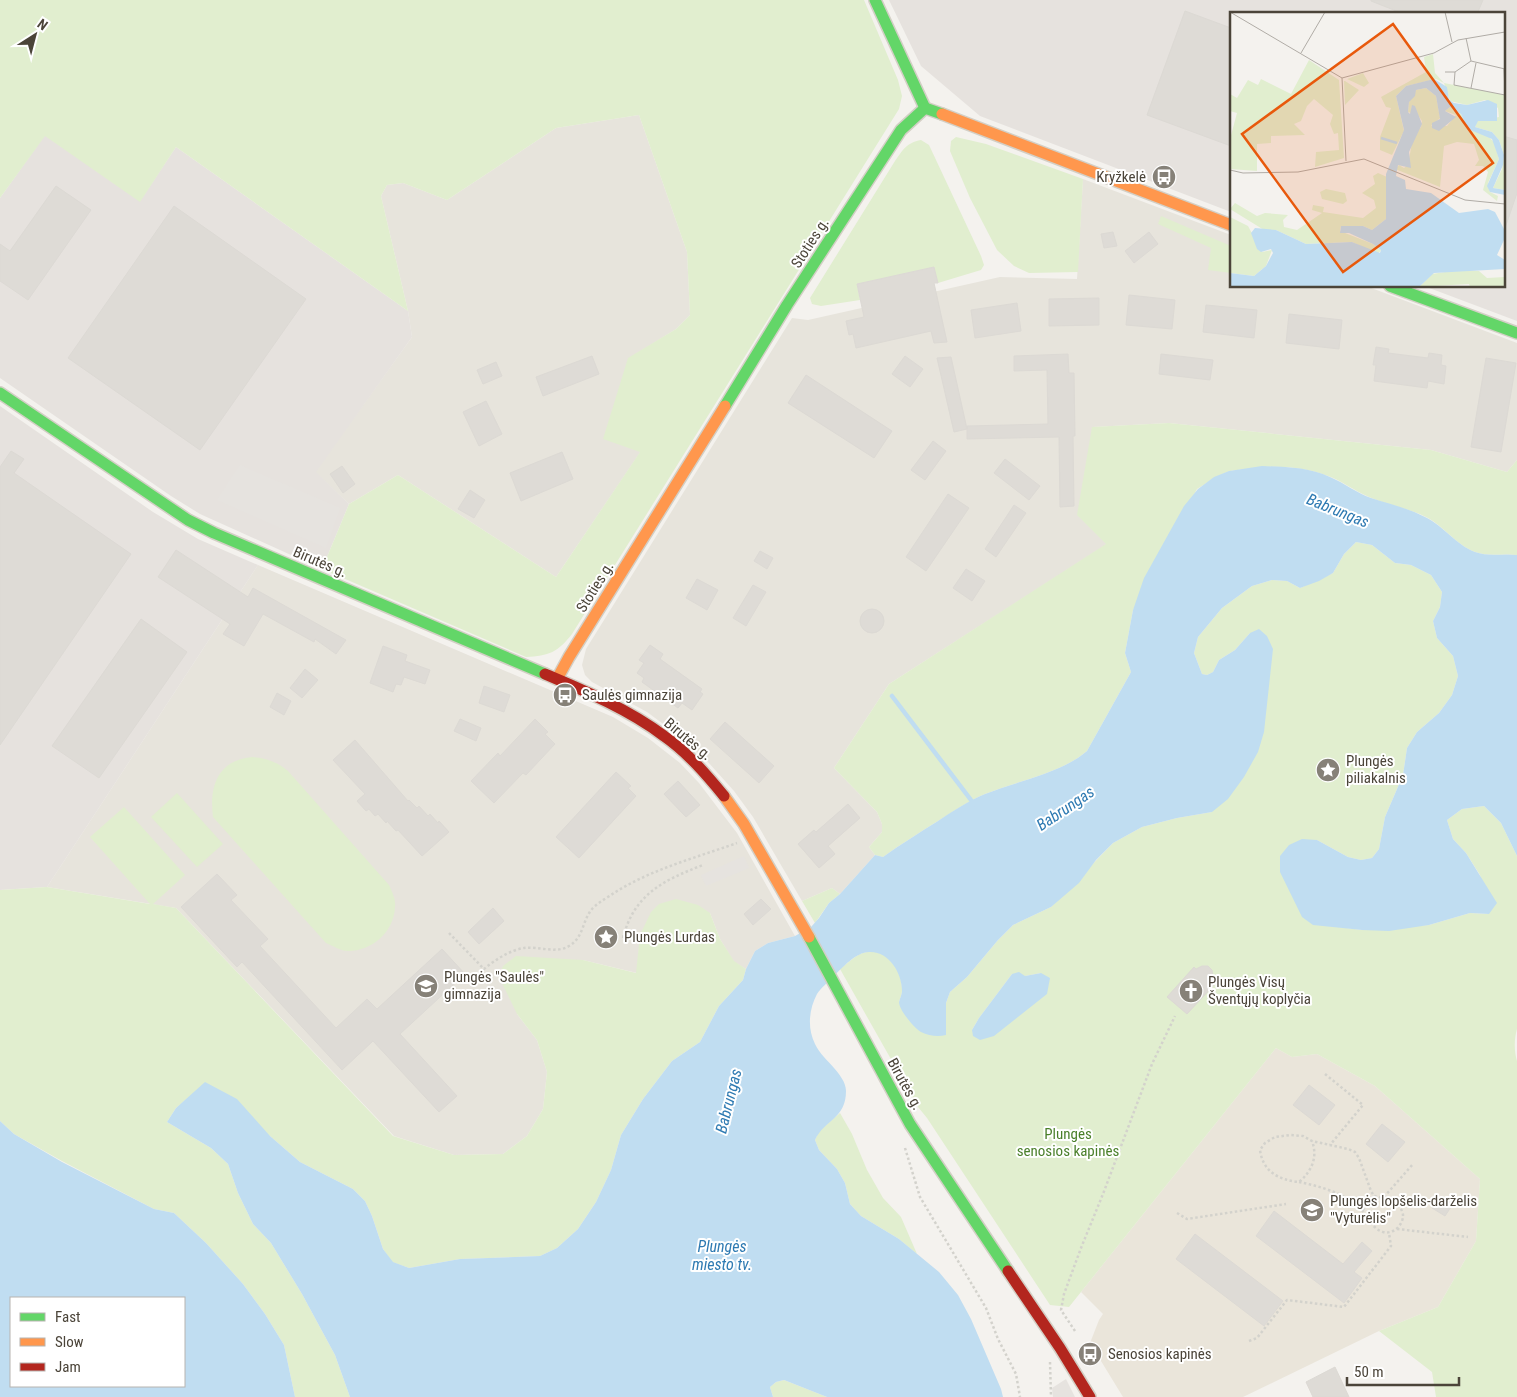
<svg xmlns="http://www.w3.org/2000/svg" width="1517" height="1397" font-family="'Roboto Condensed',sans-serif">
  <rect width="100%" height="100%" fill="#f4f2ee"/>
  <g fill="#e7e4dc">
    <path d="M639,115L687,252L690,315L676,329L628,359L641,451L556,577L398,475L349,504L315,472L412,337L408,311L381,196L387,185L403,183L447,200L556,128Z"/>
    <path d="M1083,179L1231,235V286H1366L1517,343V460L1507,472L1431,450L1169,423L1093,427L1107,544L889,684L834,768L877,812L882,824V832L869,847L875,855L840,894L832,888L802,901L753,817L734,791L708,762L674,732L647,712L592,682L585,675L582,665L586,649L792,318L808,320L1000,277L1077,279Z"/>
    <path d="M258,565L613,717L648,738L680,763L699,783L721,812L737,833L795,936L768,943L755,951L746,969L734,962L720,939L710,913L640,935L637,973L583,960L517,1014L537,1040L547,1072L543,1109L527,1136L503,1154L454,1155L394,1136L176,908L47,887Z"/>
  </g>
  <g fill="#e6e2de">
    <path d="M889,0H1517V321L1424,286H1503V14H1231V212L980,116L921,66Z"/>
    <path d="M45,135L140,201L176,147L408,311L412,337L316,472L349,504L322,569L200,514L171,496L0,378V198Z"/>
    <path d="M0,406L153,512L198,539L258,565L47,887L0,890Z"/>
  </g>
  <path fill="#eae5da" d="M1276,1048L1292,1057L1317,1054L1375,1086L1480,1179L1476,1241L1438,1307L1379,1331L1243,1397H1123L1090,1343L1099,1320L1103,1314L1081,1292Z"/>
  <g fill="#e1eecf" fill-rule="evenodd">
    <path d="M0,0H864L898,80L902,96L899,109L572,634C558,652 549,656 526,657L322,569L349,504L398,475L556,577L640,452L603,439L628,358L676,329L690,315L687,252L639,115L556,128L447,200L403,183L387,185L381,196L408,311L176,147L140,202L45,136L0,198Z"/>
    <path d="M956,137L986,144L1083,179L1078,272L1029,273L1014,266L997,250L970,198L950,151L951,141Z"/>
    <path d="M921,140L929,145L981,256L984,265L981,270L938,283L934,267L857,284L860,300L821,306L812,304L810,298L895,161C903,150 906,143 921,140Z"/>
    <path d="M1161,216L1231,246V273L1208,270L1211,248L1158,224Z"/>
    <path d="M1169,423L1431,450L1507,472L1517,460V555C1503,553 1489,557 1475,552C1456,545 1444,526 1426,517C1408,508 1387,505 1369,497C1355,491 1342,481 1328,476C1302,466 1273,465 1246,469C1239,470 1233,470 1227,472C1216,476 1207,483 1197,489L1133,610L1125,653L1131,672L1087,751C1062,773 1017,781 985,794C968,801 953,812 938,821C919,833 901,844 883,857L875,855L869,847L882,832V824L877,812L834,768L889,684L1106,544L1077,515L1092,427Z"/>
    <path d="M1356,542L1372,545L1395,563L1411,565L1431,575L1442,592L1440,607L1433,621L1437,638L1453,656L1458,676L1452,695L1439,713L1417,732L1407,748L1403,775L1385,817L1379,849L1372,858L1361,860L1348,857L1317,840L1339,927L1362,930L1429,925L1470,913L1489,914L1480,875L1466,853L1453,839L1447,820L1462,809L1484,806L1501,823L1517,856V1029C1514,1039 1514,1051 1517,1061V1397H1436L1432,1372L1379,1331L1438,1307L1476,1241L1480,1179L1375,1086L1317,1054L1292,1057L1276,1048L1069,1307L1050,1305L927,1118L918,1107L840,969C848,963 857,953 867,952C888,948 903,972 902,991C902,995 900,998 899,1002L946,1035V1003L950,992L967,977L998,940L1013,925L1051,907L1113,843L1142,827L1177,818L1212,812L1250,633L1235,650L1219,660L1213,672L1207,675L1202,674L1194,653L1198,637L1222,608L1252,586L1272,580L1287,581L1300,588L1333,573L1344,554ZM1041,973L972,1030L979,1018L1012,974L1025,976Z"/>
    <path d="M252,757C267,758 277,762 288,771L389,885C392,892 396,899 395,907C394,932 372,951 348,951C341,951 333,946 326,943L213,817C209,786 218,760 252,757Z"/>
    <path d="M177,793L223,844L197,867L151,817Z"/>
    <path d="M124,807L185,875L153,904L176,908L393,1136L454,1155L503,1154L527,1136L543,1109L547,1072L537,1040L517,1014L499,977L503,966L516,956L583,960L636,973L640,935L651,912L659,904L676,899L698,905L710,913L720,939L734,961L746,969L743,980L719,1006L700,1042L672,1061L643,1099L621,1135L611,1170L596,1202L578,1229L557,1248L540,1256L460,1259L409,1268L392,1262L383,1249L372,1216L365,1201L353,1189L300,1162L270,1136L190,1096L176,1108L167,1122L211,1148L228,1164L238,1193L253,1224L271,1243L302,1294L335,1355L350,1397H295L284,1345L265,1314L243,1284L206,1243L174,1213L154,1209L62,1161L14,1134L0,1121V890L47,887L150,904L90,837Z"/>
    <path d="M832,888L840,894L829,903L815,923L802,901Z"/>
    <path d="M840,1113L852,1134L867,1170L883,1198L901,1217L917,1254L899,1239L861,1216L850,1204L845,1183L837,1169L819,1150L815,1140L819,1131Z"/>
    <path d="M784,1380L827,1397H773L770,1387L776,1382Z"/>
  </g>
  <g fill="#e6e3df">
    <path d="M240,465L340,508L326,548L217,500Z"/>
    <path d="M744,856L749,868L706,886L701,875Z"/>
    <path d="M1066,1379L1075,1397H1053L1052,1388Z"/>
  </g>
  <g fill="#c0ddf1" fill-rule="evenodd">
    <path d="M1262,466C1285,467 1309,467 1330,477C1344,483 1357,493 1371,498C1389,504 1408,508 1425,517C1444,526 1456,545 1475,552C1489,557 1503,553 1517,555V856L1501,823L1484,806L1462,809L1447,820L1453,839L1466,853L1497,903L1489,914L1470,913L1429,925L1389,931L1362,930L1313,925L1302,917L1280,872V856L1289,845L1302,839L1317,840L1348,857L1361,860L1372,858L1379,849L1385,817L1403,775L1407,748L1417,732L1439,713L1452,695L1458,676L1453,656L1437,638L1433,621L1440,607L1442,592L1431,575L1411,565L1395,563L1372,545L1356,542L1344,554L1333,573L1319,581L1300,588L1287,581L1272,580L1252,586L1222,608L1198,637L1194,653L1202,674L1207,675L1213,672L1219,660L1235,650L1250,633L1259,629L1267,636L1273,649L1264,732L1258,752L1244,777L1228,799L1212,812L1177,818L1142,827L1113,843L1096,860L1079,883L1051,907L1013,925L998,940L967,977L950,992L946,1003V1035C938,1037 929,1036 921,1032C914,1028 899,1010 899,1002C900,998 902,994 902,991C902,973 889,951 869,952C856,952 842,968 833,977C828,982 821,988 817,994C809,1009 807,1028 815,1044C819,1053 828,1061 834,1068C839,1074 846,1082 846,1091C846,1119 825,1119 815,1140L819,1150L837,1169L845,1183L850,1204L861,1216L899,1239L939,1272L958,1295L971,1319L1001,1389L1003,1397H827L784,1380L776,1382L770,1387L773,1397H350L335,1355L302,1294L271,1243L253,1224L238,1193L228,1164L211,1148L167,1122L176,1108L205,1082L237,1099L270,1136L300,1162L353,1189L365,1201L372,1216L383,1249L393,1262L409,1268L460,1259L540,1256L557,1248L578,1229L596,1202L611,1170L621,1135L643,1099L672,1061L700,1042L719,1006L743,980L746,969L755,951L768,943L795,936L811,927L819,918L829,903L840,894L875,855L883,857C901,844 919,833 938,821C953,811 968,801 985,794C1017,781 1062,773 1087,751L1131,672L1125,653L1133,610L1144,578L1184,506L1198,489L1214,477L1229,471Z"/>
    <path d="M1019,972L1025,976L1041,973L1050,978L1047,994L994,1036L980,1040L973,1036L972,1030L979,1018L1012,974Z"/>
    <path d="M0,1121L14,1134L62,1162L154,1209L174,1213L206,1243L243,1284L265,1314L284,1345L295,1397H0ZM184,1298V1386H11V1298Z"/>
  </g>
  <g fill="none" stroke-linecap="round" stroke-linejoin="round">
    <path stroke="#c0ddf1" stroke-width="4.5" d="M892,696L974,804"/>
  </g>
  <g fill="#dedbd6" stroke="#dcd9d4">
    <path d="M1371,0H1483L1477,14H1404L1371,1Z"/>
    <path d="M1185,11L1231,28V146L1147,115Z"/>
    <path d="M1503,136L1517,140V193L1505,228L1503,227Z"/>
    <path d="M56,186L91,210L28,300L0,281V244L10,251Z"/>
    <path d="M174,206L306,299L200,450L68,358Z"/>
    <path d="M1113,232L1117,246L1104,248L1101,234Z"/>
    <path d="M1149,232L1158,244L1134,263L1125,251Z"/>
    <path d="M934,267L938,283H934L947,342L934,343L931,331L856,348L853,334L849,335L846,321L864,317L857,284Z"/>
    <path d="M1129,295L1175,300L1172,329L1126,325Z"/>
    <path d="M1099,298V325L1049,326V299Z"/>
    <path d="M1017,303L1021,331L975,338L971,310Z"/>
    <path d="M1206,305L1257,310L1254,338L1203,332Z"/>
    <path d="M1289,314L1342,320L1339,349L1286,343Z"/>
    <path d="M1376,347L1389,349L1388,353L1428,358L1429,353L1442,355L1441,365L1446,366L1444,384L1428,381L1427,388L1374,381L1376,365H1373Z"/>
    <path d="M1068,354L1069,373H1074L1075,436H1073L1074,506L1060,507L1059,437L967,439V426L1048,424L1047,370L1014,371V356Z"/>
    <path d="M1161,354L1213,360L1210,380L1159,374Z"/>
    <path d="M592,356L599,374L543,396L536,377Z"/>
    <path d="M905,356L923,369L910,387L892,374Z"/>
    <path d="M951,357L967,429L954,432L937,358Z"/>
    <path d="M1486,358L1516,363L1501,452L1471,447Z"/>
    <path d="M496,362L502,376L483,384L477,370Z"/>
    <path d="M806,375L892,431L874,458L788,403Z"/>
    <path d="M486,401L502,434L479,446L463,412Z"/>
    <path d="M933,441L946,451L925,480L911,470Z"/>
    <path d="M11,451L24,459L14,473L131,554L0,745V467Z"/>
    <path d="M562,452L573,479L521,501L510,473Z"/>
    <path d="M1005,459L1040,486L1029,500L994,473Z"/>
    <path d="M342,466L355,484L343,493L330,474Z"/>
    <path d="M470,490L485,500L474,518L458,509Z"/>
    <path d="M948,494L969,508L926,571L906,557Z"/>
    <path d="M1014,505L1026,513L996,557L985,549Z"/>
    <path d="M176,550L248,597L253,588L346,640L336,654L315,639L314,642L263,614L244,646L223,634L230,624L158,577Z"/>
    <path d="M760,551L773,558L767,569L754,561Z"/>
    <path d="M966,569L985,581L972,601L953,588Z"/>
    <path d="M697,579L718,590L707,610L686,598Z"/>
    <path d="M753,585L766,592L746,626L733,618Z"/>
    <circle cx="872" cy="621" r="12"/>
    <path d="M141,619L187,652L99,778L52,746Z"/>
    <path d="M650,645L663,654L660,659L702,689L700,692L703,694L692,710L682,703L678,708L642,682L644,678L637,673L644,663L639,660Z"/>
    <path d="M383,646L407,655L405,661L430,670L425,684L404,677L401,685L396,684L393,692L370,683Z"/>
    <path d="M305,669L318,680L302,698L290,688Z"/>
    <path d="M484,686L510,695L504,712L479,703Z"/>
    <path d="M277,693L291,701L284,715L270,707Z"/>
    <path d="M460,719L481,728L476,741L454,731Z"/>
    <path d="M535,719L548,732L545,734L555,744L526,775L523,773L494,803L471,781L498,753L500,756Z"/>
    <path d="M725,722L774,766L759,783L710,739Z"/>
    <path d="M355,740L408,801L409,800L417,808L419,806L428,816L430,814L438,823L439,821L449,832L422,856L398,830L396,831L387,821L386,823L378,814L375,816L369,809L366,811L357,801L365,794L333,760Z"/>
    <path d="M616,772L631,786L628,788L636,796L579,858L556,837Z"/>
    <path d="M678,781L700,805L686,817L664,794Z"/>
    <path d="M848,804L860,818L828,846L835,854L819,868L798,844L814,830L816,832Z"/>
    <path d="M217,874L237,895L231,900L268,939L260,946L336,1028L367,999L377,1009L442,949L465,974L400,1034L457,1096L439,1112L373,1041L342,1070L242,962L237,967L181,907Z"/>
    <path d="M761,899L771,909L753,925L744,914Z"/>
    <path d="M493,908L504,921L479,944L468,932Z"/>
    <path d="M1202,966H1208L1212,970L1213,976L1211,982L1214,985L1187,1014L1167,997L1194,967L1196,969Z"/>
    <path d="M1309,1085L1335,1105L1319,1125L1293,1105Z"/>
    <path d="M1382,1124L1405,1142L1388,1162L1366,1144Z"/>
    <path d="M1439,1197L1453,1204L1445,1216L1432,1208Z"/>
    <path d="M1274,1211L1343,1264L1362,1242L1372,1251L1354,1272L1362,1278L1344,1303L1256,1236Z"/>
    <path d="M1195,1234L1283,1301L1264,1326L1176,1259Z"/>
    <path d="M1335,1367L1349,1397H1313L1306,1382Z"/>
  </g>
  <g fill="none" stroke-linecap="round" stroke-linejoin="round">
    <g stroke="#d3cfc5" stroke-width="14">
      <g id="fast">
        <path d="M875,0L925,108"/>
        <path d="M1390,286L1517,333"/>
        <path d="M0,393L188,520L214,533L545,674"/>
        <path d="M725,406L787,305L901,130L925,108L942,114"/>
        <path d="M809,937L910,1124L1008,1271"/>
      </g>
    </g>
    <g stroke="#d3cfc5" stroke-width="14">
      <g id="slow">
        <path d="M942,114L1231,225"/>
        <path d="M557,679L569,657L725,406"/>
        <path d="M724,796L744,824L809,937"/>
      </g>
    </g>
    <g stroke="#d3cfc5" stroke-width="14">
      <g id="jam">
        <path d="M545,674C585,691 628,709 664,736C687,752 706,774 724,796"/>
        <path d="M1008,1271L1060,1348L1090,1397"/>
      </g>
    </g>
    <g stroke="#d3d2cc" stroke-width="2.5" stroke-dasharray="2.5 2.5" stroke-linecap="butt">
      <path d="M449,933L484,969C495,960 510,950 524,948C538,946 556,954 569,946C585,937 582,917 595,906C601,901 608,897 614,893C652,869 695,858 737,843"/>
      <path d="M623,938C634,894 664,880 703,865"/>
      <path d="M1325,1074L1363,1105L1330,1145"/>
      <path d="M905,1148L920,1197L986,1308L998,1339L1016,1374L1020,1397"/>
      <path d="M1299,1182C1319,1186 1340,1192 1357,1205C1367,1213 1370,1228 1383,1232C1391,1234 1399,1229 1402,1221C1408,1205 1386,1198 1374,1196L1371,1191L1359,1158L1355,1152L1348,1149L1312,1141L1303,1136L1290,1135L1275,1137L1265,1143L1260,1150C1263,1172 1279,1180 1299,1182C1312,1171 1318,1157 1312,1141"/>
      <path d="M1384,1197L1413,1164"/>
      <path d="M1363,1210L1374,1196"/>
      <path d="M1177,1213L1187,1219L1286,1204"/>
      <path d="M1397,1229L1468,1237"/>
      <path d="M1075,1331L1061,1310L1064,1294L1081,1248L1103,1194L1152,1064L1175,1016"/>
      <path d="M1249,1341L1257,1338L1287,1300L1344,1307L1391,1246L1389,1233"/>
      <path d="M1050,1362L1051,1397"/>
    </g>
    <use href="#fast" stroke="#63d668" stroke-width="11"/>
    <use href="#slow" stroke="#ff974d" stroke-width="11"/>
    <use href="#jam" stroke="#b3261e" stroke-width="11"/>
  </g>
  <defs>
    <g id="bus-disc" transform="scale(1.25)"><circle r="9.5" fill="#868178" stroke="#fff"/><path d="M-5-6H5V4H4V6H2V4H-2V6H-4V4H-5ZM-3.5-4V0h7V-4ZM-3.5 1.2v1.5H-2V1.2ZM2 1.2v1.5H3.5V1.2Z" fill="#fff"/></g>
    <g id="sight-disc" transform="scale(1.25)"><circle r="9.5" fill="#868178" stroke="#fff"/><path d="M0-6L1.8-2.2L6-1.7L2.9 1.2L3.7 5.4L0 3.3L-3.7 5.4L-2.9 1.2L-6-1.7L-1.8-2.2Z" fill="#fff"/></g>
    <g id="school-disc" transform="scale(1.25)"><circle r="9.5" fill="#868178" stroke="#fff"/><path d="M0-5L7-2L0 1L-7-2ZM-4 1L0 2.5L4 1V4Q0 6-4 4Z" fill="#fff"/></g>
    <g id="church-disc" transform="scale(1.25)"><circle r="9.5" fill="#868178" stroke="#fff"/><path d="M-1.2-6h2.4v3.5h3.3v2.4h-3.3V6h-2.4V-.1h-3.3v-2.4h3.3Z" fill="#fff"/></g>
  </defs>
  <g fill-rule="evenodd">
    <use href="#bus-disc" x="1164" y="177"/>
    <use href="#bus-disc" x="565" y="695"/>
    <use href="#sight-disc" x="1328" y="770"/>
    <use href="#sight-disc" x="606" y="937"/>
    <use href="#school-disc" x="426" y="986"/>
    <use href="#church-disc" x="1191" y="991"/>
    <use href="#school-disc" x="1312" y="1210"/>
    <use href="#bus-disc" x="1090" y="1354"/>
  </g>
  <g text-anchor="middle" stroke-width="4" stroke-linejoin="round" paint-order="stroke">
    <g font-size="15" fill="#4b4439" stroke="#fff" text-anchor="start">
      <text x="1146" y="182" text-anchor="end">Kryžkelė</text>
      <text x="582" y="700">Saulės gimnazija</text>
      <text x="1346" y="766">Plungės<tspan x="1346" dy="17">piliakalnis</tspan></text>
      <text x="624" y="942">Plungės Lurdas</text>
      <text x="444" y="982">Plungės "Saulės"<tspan x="444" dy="17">gimnazija</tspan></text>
      <text x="1208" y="987">Plungės Visų<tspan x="1208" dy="17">Šventųjų koplyčia</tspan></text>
      <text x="1330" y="1206">Plungės lopšelis-darželis<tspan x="1330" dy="17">"Vyturėlis"</tspan></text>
      <text x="1108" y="1359">Senosios kapinės</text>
    </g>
    <g font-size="15" fill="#4b4439" stroke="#fff">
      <text transform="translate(810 243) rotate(-57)" y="5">Stoties g.</text>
      <text transform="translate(320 562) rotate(23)" y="5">Birutės g.</text>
      <text transform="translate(595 587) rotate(-58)" y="5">Stoties g.</text>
      <text transform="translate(688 739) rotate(40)" y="5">Birutės g.</text>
      <text transform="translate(905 1084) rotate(61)" y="5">Birutės g.</text>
    </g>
    <g font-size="15" fill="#4a7f2a" stroke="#fff">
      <text x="1068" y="1139">Plungės<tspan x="1068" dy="17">senosios kapinės</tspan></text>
    </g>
    <g font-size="16" font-style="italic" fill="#2e7ab2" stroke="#fff">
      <text transform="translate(1338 510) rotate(22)" y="6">Babrungas</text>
      <text transform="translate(1065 808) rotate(-34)" y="6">Babrungas</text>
      <text transform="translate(728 1101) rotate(-76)" y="6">Babrungas</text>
      <text x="722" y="1252">Plungės<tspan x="722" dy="18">miesto tv.</tspan></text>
    </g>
  </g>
  <g transform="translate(1230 12)">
    <rect width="275" height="275" fill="#f4f2ee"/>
    <path d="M203,42L205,61L214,71L275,83V178L263,176L272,157L274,143L269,128L262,120L245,115L247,109L269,105L268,96L255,88L237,93L220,89L214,71L206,67L176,74L166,84L174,119L162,143L150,138V125L161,96L156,95L151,85L196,60L194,45ZM79,48L109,68L114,146L85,155L86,140L109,138L108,121L104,122L100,112L103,103L84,87L77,94L71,109L64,112L75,123L41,124V131L27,132V159L0,157V127L7,101L0,99V82L7,86L18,68L28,73L31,67L61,82ZM133,61L139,71L134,75L117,67ZM115,69L129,78L115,93L114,69ZM196,76L206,84L210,106L201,114H217L226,103L215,99L220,95L231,102L240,118L256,122L264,130L269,147L258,171L260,180L268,184L267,189L253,178L258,160L253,154H245L249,148L244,132L227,130L214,134L210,175L165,157L169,153L174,156L178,153L183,125L191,115L192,109L182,94L181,101L178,100L179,90L186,78ZM148,161L157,165L156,207L142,218L133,214H111L110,219L143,232L151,238L148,242L122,230L76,232L46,218H34L0,197L5,191L27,204L35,201L58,203L53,208L54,215L67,218L92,201L82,198L83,193L94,195L93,200L133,206L146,196L144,188L132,181L145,172L143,164ZM96,177L115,181L117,189L113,192L92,187L90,180ZM0,205L18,214L32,240L42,238L36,254L24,264L0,261ZM228,258L249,259L257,266L275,265V275H240L239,272L189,275L202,262Z" fill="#e1eecf"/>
    <path d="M204,67L217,75L219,88L224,91L237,93L258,88L267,92V109H248L245,115L262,120L269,128L274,143L273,153L263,176L275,178V183L260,180L257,174L269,147L262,127L238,117L231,102L220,95L215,99L226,105L209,119L202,116V111L210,107L206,84L196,76L186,78L185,84L179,90L178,100L180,102L182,93L185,94L192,112L179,140L181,156L168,153L166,164L175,168L176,177L201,181L229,201L258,197L265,200L274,217V228L267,243L275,248V257L204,261L189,275H0V261L24,264L36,254L43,241L41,237L31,240L27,237L21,221L25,216L46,218L76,232L122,230L150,241L151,238L143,232L119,221H110L111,214H133L142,218L156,207V162L174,118L166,84L176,74Z" fill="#c0ddf1"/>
    <path fill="none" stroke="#c0ddf1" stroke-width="2.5" d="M151,126L167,131"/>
    <path fill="none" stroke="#b0aca6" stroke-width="1" d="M0,0L112,66M215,0L222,30M236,26L241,49M71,41L95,0M274,57L275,81M215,60H225L241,49L275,57M225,60L224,73L275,83M241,76L246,51M116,149L112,66L204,41L228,28L275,20M0,158L13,161L68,160L134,147L235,188L275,192"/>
    <path fill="#e8590c" fill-opacity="0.15" stroke="#e8590c" stroke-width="2.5" d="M163,12L263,151L113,260L12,122Z"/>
    <rect width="275" height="275" fill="none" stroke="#4b4439" stroke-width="2.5"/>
  </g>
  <rect x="10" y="1297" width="175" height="90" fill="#ffffff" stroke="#b7b4b0"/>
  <rect x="20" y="1313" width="25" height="8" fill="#63d668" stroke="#b7b4b0"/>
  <text x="55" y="1322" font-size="15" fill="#4b4439">Fast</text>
  <rect x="20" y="1338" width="25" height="8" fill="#ff974d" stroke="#b7b4b0"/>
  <text x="55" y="1347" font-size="15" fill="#4b4439">Slow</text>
  <rect x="20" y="1363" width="25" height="8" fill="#b3261e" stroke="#b7b4b0"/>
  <text x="55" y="1372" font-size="15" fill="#4b4439">Jam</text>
  <g transform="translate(35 35) rotate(36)" stroke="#ffffff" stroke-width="4" paint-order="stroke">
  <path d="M0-4L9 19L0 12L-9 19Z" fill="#4b4439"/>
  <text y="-8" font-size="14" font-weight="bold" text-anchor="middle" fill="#4b4439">N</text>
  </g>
  <path d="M1347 1377v8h112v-8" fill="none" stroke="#4b4439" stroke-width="2.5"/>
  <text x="1354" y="1377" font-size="15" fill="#4b4439" stroke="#ffffff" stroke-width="4" paint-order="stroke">50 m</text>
</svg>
